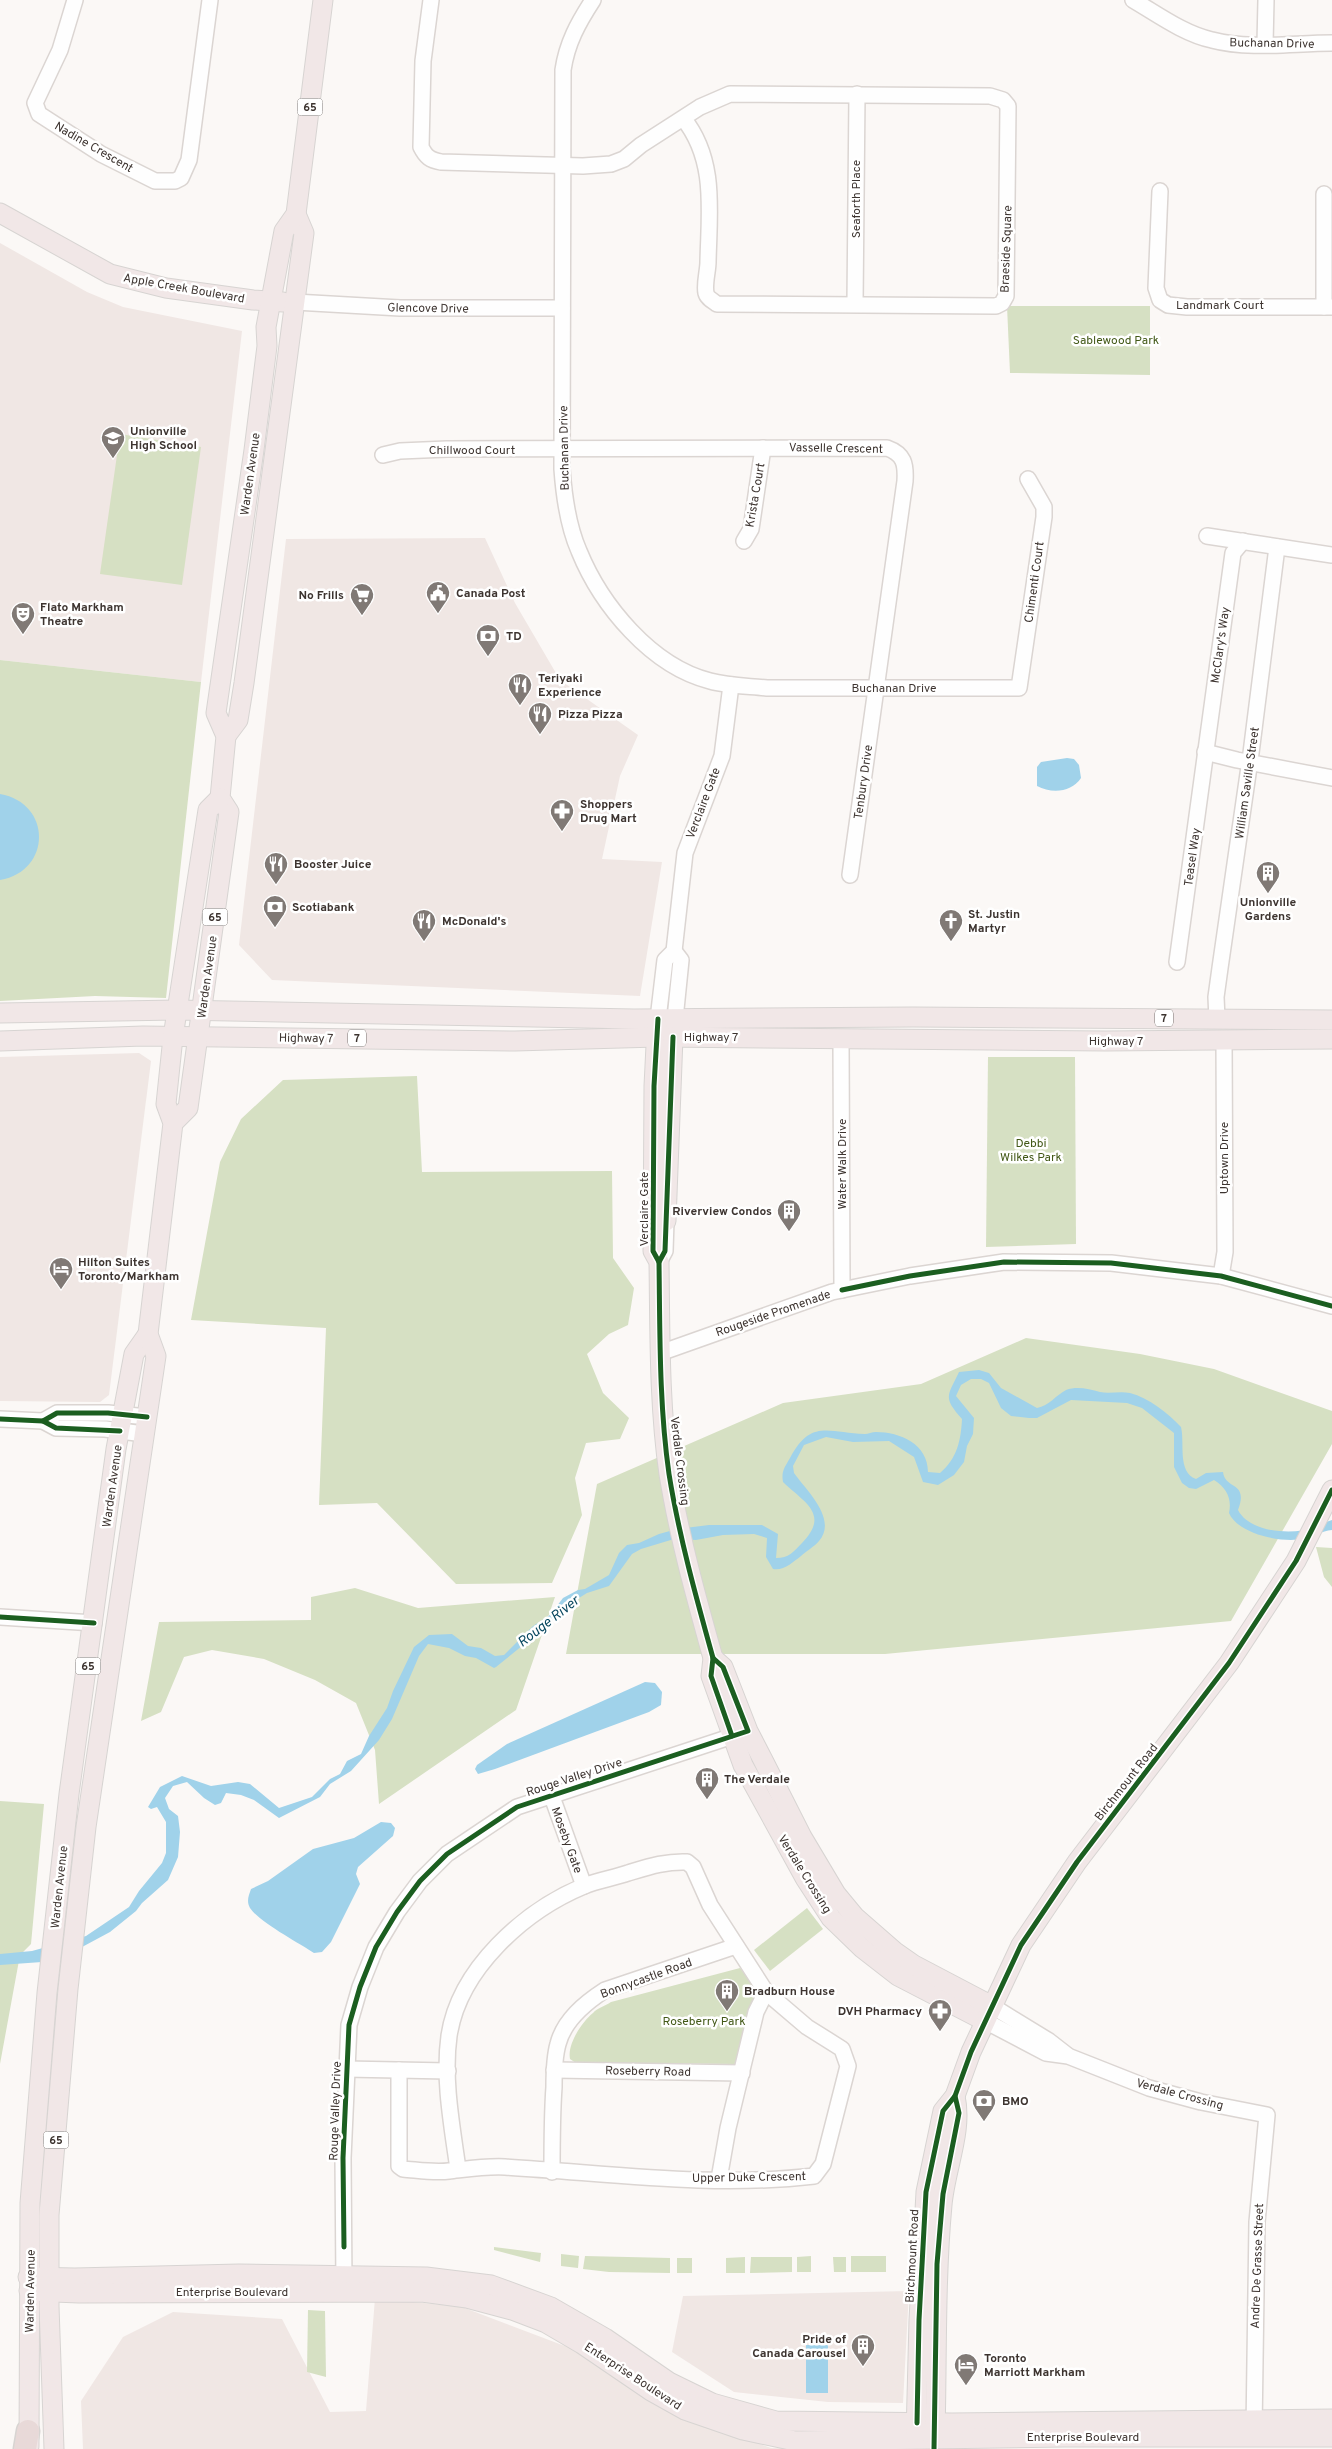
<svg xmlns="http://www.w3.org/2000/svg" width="1332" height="2449" font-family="Overpass,sans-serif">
  <rect width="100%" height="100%" fill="#fbf8f6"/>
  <g fill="#f0e7e4">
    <path d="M0,243L87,292L123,307L242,331L201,682L0,660Z"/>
    <path d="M485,538L515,603L560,680L638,735L620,776L602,859L662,862L640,996L272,980L239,945L286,539Z"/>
    <path d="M139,1053L151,1061L109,1395L100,1402L0,1401V1057Z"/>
    <path d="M909,2291L903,2403L828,2402L734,2392L672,2352L683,2296Z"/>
    <path d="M375,2298L462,2307L578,2351L667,2410L771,2448L803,2449H83L81,2401L123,2337L173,2312L282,2319L330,2412L366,2411Z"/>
  </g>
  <g fill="#d6e0c3">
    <path d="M1007,306H1150V375L1010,373Z"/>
    <path d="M120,434L201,447L182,585L100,574Z"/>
    <path d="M0,660L201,682L166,998L95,996L0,1001Z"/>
    <path d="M988,1057H1075L1076,1244L986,1247Z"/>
    <path d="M417,1076L422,1172L612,1171L613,1258L634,1288L628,1325L609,1334L587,1354L603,1393L629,1418L620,1439L586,1443L575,1478L582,1515L552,1583L456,1584L377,1503L319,1505L326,1328L191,1320L220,1162L241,1119L283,1080Z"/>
    <path d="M1026,1338L1140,1354L1214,1369L1332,1411V1444L1231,1621L885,1654H566L597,1484L783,1403L921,1384Z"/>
    <path d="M1316,1547L1332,1548V1587L1324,1577Z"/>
    <path d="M355,1588L418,1608L555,1597L516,1710L379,1804L375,1750L356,1703L315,1680L264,1659L212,1650L184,1657L161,1712L141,1721L159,1622L311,1620V1597Z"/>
    <path d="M0,1801L44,1804L31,1944L20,1955L0,2064Z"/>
    <path d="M807,1908L823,1929L770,1971L754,1950Z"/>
    <path d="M740,1968L752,1982L756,1994L737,2064L576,2063L570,2059C567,2044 582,2022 593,2013C597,2008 605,2006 611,2002Z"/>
    <path d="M494,2247L541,2253L540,2262L494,2250Z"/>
    <path d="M561,2254L579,2256L578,2268L561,2266Z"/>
    <path d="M585,2256L670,2258V2273L609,2272L583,2269Z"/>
    <path d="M811,2256V2272H797V2257Z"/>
    <rect x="851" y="2256" width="35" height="16"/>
    <path d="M745,2257V2273H726V2258Z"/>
    <path d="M751,2257H792V2272L750,2273Z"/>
    <path d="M833,2257H846V2272H834Z"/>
    <rect x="677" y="2258" width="15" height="15"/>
    <path d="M308,2310L325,2311L326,2377L307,2372Z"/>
  </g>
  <g fill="#a0d2ea">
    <path d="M1067,758L1074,759L1079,765L1081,778C1072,792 1052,794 1037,786V767L1041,762Z"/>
    <path d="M0,794C52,803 52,871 0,880Z"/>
    <path d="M979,1370L989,1373L1001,1388L1037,1408C1049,1406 1056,1395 1066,1390C1077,1386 1089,1389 1100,1392C1109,1394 1120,1391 1130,1393C1149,1398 1168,1413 1181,1427C1185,1443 1177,1472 1196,1479L1206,1473L1223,1472C1225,1490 1249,1481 1238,1510C1250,1533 1292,1535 1314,1528C1320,1526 1325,1522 1332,1520V1530C1322,1531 1312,1537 1302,1539C1281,1543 1238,1534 1229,1513C1232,1499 1227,1488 1214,1480L1196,1489L1189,1488L1182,1483L1174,1467V1433L1142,1408L1127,1403L1071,1400L1037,1418H1029L1011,1416L1001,1408L989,1383L981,1379H971L961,1385L956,1396L974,1418L973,1434L967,1446L964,1462L954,1475L938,1485L923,1482L914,1457L889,1441L853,1442L826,1437L804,1445L793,1466L794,1473C806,1490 838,1519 819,1541C814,1547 806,1551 801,1556C793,1562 784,1571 773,1569L766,1557L767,1538L754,1534L723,1535L696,1540L674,1539L641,1549L632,1554L609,1586L587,1593L563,1608L548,1625L496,1667L494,1668L476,1658L465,1656L449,1648L428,1644L419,1656L392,1719L379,1740L351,1771L330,1784L320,1797L279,1818L254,1800L241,1795L226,1793L221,1803L215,1805L204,1798L187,1782L173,1786L165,1798L169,1809L178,1816L180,1832L178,1857L168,1880L142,1903L136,1911L110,1932L56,1961L0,1965V1954L32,1951L86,1936L129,1907L139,1891L162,1863L166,1853V1822L157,1807L151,1809L148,1807L160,1787L182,1776L211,1786L238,1782L250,1784L279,1808L312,1797L330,1779L340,1774L347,1761L361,1754L369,1736L387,1708L393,1691L414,1647L429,1635L452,1634L468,1646L481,1648L495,1656L504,1655L533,1626L550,1615L563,1598L578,1590L585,1589L609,1575L619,1553L627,1545L639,1543L659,1534L677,1529L709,1525H762L778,1534L776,1558C789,1558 793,1552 802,1543C830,1514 805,1503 783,1482C781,1471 785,1467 790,1458C811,1418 829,1433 865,1434C868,1434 872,1432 876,1432C900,1432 928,1444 928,1472L940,1473C957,1459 961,1440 962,1419C943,1397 947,1397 959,1372Z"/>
    <path d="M645,1682L655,1683L662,1692L661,1705L649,1712L495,1769L478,1774L475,1769L477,1765L507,1744Z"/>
    <path d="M381,1822L391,1823L395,1828L393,1836L358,1867L356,1874L360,1884L331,1942L322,1952L314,1953C299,1943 259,1922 250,1908C246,1901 249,1895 251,1889L268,1881L313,1849L354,1838Z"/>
    <rect x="806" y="2345" width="22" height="48"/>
  </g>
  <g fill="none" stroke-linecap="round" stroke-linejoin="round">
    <g stroke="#dbd5d2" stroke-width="18">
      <g id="minor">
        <path d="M75,0L60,50L35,103L39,114L101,154L155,181H175L181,178L189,160L210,0"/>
        <path d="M431,0L423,61L421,147C426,157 430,160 441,162L583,166L611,164L624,159L641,145L700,107L730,94L990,96L1003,100L1008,106L1006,296L1002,303L996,306L717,304C713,301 707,298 706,293C704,284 708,271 708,262C709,212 717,160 683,118"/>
        <path d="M593,0C578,23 567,43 563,70L562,469C564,497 568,526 579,551C601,605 651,666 710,681C728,686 748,686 767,688H1019L1044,517V507L1028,479"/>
        <path d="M1133,0C1157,14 1184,34 1212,40C1250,50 1293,43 1332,43"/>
        <path d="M1265,44L1266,0"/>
        <path d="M1160,191L1156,288L1160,300L1168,305L1187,307H1332"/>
        <path d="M295,302L400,308H562"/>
        <path d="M855,304L857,94"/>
        <path d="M1324,307V194"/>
        <path d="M383,455L400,451L447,449L887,448C904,454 906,464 905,481L850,875"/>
        <path d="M1207,536L1332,555"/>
        <path d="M744,541L751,529L763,448"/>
        <path d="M1205,752L1237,760L1332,778"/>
        <path d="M1177,962L1233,553L1243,541"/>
        <path d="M658,1019L665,960L674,951L685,853L722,756L731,685"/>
        <path d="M1217,1019L1216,997L1220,968L1251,753L1277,547"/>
        <path d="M674,1029L681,960L674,951"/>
        <path d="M841,1039L842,1290"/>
        <path d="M659,1262L665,1251L666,1221"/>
        <path d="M1221,1276L1225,1252L1224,1040"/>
        <path d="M660,1353L832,1292L910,1276L1004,1262L1111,1263L1221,1276L1332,1306"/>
        <path d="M0,1419L43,1421L56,1428L105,1429L144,1434"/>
        <path d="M43,1421L57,1413H108L147,1417"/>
        <path d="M0,1617L94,1623"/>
        <path d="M551,1794L584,1886"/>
        <path d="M992,2006L1049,2041L1067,2055"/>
        <path d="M985,2021L1046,2053L1068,2056L1149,2088L1201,2102L1267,2115L1257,2222L1254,2430"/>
        <path d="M346,2069L448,2071"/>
        <path d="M399,2070V2166L403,2169C417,2170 434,2173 449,2171C467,2169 486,2166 505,2167C608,2173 712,2188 814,2176L823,2164L848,2066L842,2049L807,2027L766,1992L710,1905L693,1867L687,1862C666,1861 648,1867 628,1873C614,1878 598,1880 584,1886C524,1911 459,1969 449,2036C443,2079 452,2126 458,2169"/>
        <path d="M554,2070L742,2073"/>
        <path d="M552,2172C552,2144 552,2115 554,2087C554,2073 554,2058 558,2044C564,2020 585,2003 605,1990L736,1946"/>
        <path d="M719,2179L728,2128L756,2012L766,1992"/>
        <path d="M344,2285L343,2158L349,2025L360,1987L376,1947L397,1912L420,1881L447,1854L517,1807L742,1733"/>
      </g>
    </g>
    <g stroke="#d7d4d2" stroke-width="21">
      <g id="major">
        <path d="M0,213L110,274L166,288L253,300L283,302"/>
        <path d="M226,736L238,720L244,683L304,233L296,214"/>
        <path d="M0,1013L177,1010L634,1019L913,1017L1332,1020"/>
        <path d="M657,1025L654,1086L653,1251L659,1262C660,1332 659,1404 669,1474C679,1536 696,1597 713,1658L711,1676L743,1765L805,1878L831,1918L862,1948L898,1976L985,2021"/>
        <path d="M0,1041L143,1036L515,1041L657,1037L1106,1041L1332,1039"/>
        <path d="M173,1123L188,1108L229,812L220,798L226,736L216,713L254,450L267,346L266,327L284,231L296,214L323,0"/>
        <path d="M666,1221L673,1037"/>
        <path d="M713,1658L723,1667L748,1731L763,1760L802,1837L836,1894L855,1917L894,1951L914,1965L992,2006"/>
        <path d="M28,2277L75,2278L239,2274L426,2277L491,2285L551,2307L605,2338L669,2382L712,2403L776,2421L952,2423L1332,2419"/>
        <path d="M29,2291L79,2293L422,2292L467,2298L512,2310L546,2323L582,2344L651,2391L685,2410L743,2430L795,2441L1064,2437H1332"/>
        <path d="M916,2435L919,2320L926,2192L943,2111L955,2096L971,2052L1021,1945L1077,1862L1229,1663L1296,1561L1332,1490"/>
        <path d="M935,2435C937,2358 935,2281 942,2205C945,2169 963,2131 955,2096"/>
        <path d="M29,2446L30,2203L47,1993L69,1794L116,1449L134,1354L148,1334"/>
        <path d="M54,2449L49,2306V2215L68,1989L86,1827L156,1356L148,1334L173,1123L166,1104L173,1037L208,810L220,798"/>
      </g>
    </g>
    <g stroke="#d7d4d2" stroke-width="25">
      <path id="highway" d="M25,2449L28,2431"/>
    </g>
    <use href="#minor" stroke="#fefefe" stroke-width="15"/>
    <use href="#major" stroke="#f1e7e7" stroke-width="19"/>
    <use href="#highway" stroke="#e8d9d8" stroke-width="22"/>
    <g stroke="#fff" stroke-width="8">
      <g id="cycleway">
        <path d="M658,1019L654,1086L653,1251L659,1262C660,1332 659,1404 669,1474C679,1536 696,1597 713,1658L711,1676L732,1736"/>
        <path d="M659,1262L665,1251L673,1037"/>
        <path d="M842,1290L910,1276L1004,1262L1111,1263L1221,1276L1332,1306"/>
        <path d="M0,1419L43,1421L56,1428L120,1431"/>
        <path d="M43,1421L57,1413H108L147,1417"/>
        <path d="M0,1617L94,1623"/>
        <path d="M344,2247L343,2158L349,2025L360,1987L376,1947L397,1912L420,1881L447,1854L517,1807L748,1731L723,1667L713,1658"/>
        <path d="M917,2423L919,2320L926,2192L943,2111L955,2096L971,2052L1021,1945L1077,1862L1229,1663L1296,1561L1332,1490"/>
        <path d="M934,2449L937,2264L943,2194L959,2113L955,2096"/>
      </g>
    </g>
    <use href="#cycleway" stroke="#1b5e20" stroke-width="5"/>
  </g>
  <defs>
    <g id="school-pin" transform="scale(1.25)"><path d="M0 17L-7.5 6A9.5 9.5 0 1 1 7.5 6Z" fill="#807975" stroke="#fff"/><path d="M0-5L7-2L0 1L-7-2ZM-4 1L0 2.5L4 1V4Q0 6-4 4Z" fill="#fff"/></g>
    <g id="civic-pin" transform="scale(1.25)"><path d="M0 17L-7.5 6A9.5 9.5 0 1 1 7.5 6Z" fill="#807975" stroke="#fff"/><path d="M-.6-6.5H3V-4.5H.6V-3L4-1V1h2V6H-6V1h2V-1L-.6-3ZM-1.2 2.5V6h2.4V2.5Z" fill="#fff"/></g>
    <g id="supermarket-pin" transform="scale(1.25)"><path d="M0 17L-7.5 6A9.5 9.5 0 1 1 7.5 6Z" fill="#807975" stroke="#fff"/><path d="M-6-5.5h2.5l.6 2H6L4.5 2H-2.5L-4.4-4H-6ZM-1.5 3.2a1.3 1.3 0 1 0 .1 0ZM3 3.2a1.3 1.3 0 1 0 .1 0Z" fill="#fff"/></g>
    <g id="theatre-pin" transform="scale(1.25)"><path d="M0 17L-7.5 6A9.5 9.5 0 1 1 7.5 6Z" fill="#807975" stroke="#fff"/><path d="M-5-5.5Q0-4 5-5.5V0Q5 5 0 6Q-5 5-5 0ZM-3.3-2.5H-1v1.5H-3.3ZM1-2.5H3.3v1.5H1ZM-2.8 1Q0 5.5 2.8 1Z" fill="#fff"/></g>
    <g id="bank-pin" transform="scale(1.25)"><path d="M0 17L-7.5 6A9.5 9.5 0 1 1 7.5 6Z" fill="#807975" stroke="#fff"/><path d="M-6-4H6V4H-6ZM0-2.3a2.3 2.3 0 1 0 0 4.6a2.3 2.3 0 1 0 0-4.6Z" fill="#fff"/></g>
    <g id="restaurant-pin" transform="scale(1.25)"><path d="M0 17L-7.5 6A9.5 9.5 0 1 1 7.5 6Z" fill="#807975" stroke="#fff"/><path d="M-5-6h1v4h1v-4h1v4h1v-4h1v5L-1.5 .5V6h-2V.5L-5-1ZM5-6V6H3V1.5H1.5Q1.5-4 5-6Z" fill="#fff"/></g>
    <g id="pharmacy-pin" transform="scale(1.25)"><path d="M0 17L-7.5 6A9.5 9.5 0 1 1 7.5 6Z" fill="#807975" stroke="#fff"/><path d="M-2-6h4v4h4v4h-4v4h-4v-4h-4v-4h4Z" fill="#fff"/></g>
    <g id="building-pin" transform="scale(1.25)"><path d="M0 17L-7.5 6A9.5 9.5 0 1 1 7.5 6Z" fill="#807975" stroke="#fff"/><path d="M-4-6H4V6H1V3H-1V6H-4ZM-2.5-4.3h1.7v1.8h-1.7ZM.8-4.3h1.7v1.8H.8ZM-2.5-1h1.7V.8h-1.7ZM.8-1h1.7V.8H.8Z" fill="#fff"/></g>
    <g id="church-pin" transform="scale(1.25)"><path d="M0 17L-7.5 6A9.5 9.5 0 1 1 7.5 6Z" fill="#807975" stroke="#fff"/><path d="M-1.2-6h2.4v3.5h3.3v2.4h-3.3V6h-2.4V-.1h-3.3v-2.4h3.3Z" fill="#fff"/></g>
    <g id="hotel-pin" transform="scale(1.25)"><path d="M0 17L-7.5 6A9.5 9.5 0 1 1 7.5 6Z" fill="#807975" stroke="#fff"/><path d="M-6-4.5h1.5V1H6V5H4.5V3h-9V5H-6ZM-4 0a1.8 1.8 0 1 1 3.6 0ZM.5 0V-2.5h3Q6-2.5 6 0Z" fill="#fff"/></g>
  </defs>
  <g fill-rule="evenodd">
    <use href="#school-pin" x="113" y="438"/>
    <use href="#civic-pin" x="438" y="593"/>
    <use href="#supermarket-pin" x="362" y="595"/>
    <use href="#theatre-pin" x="23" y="614"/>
    <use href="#bank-pin" x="488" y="636"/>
    <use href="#restaurant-pin" x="520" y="685"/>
    <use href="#restaurant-pin" x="540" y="714"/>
    <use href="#pharmacy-pin" x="562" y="811"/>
    <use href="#restaurant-pin" x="276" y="864"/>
    <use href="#building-pin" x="1268" y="873"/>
    <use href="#bank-pin" x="275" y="907"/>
    <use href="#restaurant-pin" x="424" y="921"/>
    <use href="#church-pin" x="951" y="921"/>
    <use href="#building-pin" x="789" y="1211"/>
    <use href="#hotel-pin" x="61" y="1269"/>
    <use href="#building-pin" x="707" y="1779"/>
    <use href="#building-pin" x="727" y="1991"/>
    <use href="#pharmacy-pin" x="940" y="2011"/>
    <use href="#bank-pin" x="984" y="2101"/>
    <use href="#building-pin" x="863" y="2346"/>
    <use href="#hotel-pin" x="966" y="2365"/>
  </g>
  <g text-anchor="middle" stroke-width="5" stroke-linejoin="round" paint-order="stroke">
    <g fill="#fff" stroke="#77716e" stroke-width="1">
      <rect x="297.5" y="98.5" width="25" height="17" rx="4"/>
      <rect x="202.5" y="908.5" width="25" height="17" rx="4"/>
      <rect x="1155" y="1009.5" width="18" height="17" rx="4"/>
      <rect x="348" y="1029.5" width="18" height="17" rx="4"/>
      <rect x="75.5" y="1657.5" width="25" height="17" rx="4"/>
      <rect x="43.5" y="2131.5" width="25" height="17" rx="4"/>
    </g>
    <g font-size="11" font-weight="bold" fill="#3d3430">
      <text x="310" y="111">65</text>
      <text x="215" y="921">65</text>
      <text x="1164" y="1022">7</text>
      <text x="357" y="1042">7</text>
      <text x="88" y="1670">65</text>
      <text x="56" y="2144">65</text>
    </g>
    <g font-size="12" fill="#3d3430" stroke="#fff">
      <text transform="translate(1272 43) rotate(1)" y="4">Buchanan Drive</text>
      <text transform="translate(94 147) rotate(30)" y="4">Nadine Crescent</text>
      <text transform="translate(856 199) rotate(-90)" y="4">Seaforth Place</text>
      <text transform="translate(1006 249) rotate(-88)" y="4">Braeside Square</text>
      <text transform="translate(184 288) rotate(10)" y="4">Apple Creek Boulevard</text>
      <text x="1220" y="309">Landmark Court</text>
      <text transform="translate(428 308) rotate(1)" y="4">Glencove Drive</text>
      <text transform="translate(564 448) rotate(-91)" y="4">Buchanan Drive</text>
      <text transform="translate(836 448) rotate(1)" y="4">Vasselle Crescent</text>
      <text x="472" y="454">Chillwood Court</text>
      <text transform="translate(250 474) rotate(-82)" y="4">Warden Avenue</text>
      <text transform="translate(755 495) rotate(-80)" y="4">Krista Court</text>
      <text transform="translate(1034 582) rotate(-82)" y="4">Chimenti Court</text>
      <text transform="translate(1220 645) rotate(-82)" y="4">McClary's Way</text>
      <text x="894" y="692">Buchanan Drive</text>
      <text transform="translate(863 782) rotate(-82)" y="4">Tenbury Drive</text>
      <text transform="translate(1247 783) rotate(-82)" y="4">William Saville Street</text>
      <text transform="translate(703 803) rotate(-69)" y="4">Verclaire Gate</text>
      <text transform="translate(1192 857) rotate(-82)" y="4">Teasel Way</text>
      <text transform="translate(207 977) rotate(-82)" y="4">Warden Avenue</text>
      <text x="711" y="1041">Highway 7</text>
      <text transform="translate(306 1038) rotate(1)" y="4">Highway 7</text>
      <text x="1116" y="1045">Highway 7</text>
      <text transform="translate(1224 1158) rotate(-90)" y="4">Uptown Drive</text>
      <text transform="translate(842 1164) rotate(-90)" y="4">Water Walk Drive</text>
      <text transform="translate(644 1209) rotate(-90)" y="4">Verclaire Gate</text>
      <text transform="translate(773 1313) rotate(-19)" y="4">Rougeside Promenade</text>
      <text transform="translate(680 1461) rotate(83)" y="4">Verdale Crossing</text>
      <text transform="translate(112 1486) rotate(-82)" y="4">Warden Avenue</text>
      <text transform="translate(574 1777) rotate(-18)" y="4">Rouge Valley Drive</text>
      <text transform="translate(1126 1782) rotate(-52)" y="4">Birchmount Road</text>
      <text transform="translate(567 1840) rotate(70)" y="4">Moseby Gate</text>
      <text transform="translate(805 1874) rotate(58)" y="4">Verdale Crossing</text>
      <text transform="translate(59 1887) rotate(-84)" y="4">Warden Avenue</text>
      <text transform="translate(646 1978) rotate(-20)" y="4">Bonnycastle Road</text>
      <text transform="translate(648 2071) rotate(1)" y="4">Roseberry Road</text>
      <text transform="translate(1180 2094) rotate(15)" y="4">Verdale Crossing</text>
      <text transform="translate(335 2111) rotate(-88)" y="4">Rouge Valley Drive</text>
      <text transform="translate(749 2177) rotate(-1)" y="4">Upper Duke Crescent</text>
      <text transform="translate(912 2256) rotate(-87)" y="4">Birchmount Road</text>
      <text transform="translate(1257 2266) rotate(-88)" y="4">Andre De Grasse Street</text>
      <text transform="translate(30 2291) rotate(-89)" y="4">Warden Avenue</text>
      <text x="232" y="2296">Enterprise Boulevard</text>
      <text transform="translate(633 2376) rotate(33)" y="4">Enterprise Boulevard</text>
      <text x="1083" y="2441">Enterprise Boulevard</text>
    </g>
    <g font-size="12" fill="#425817" stroke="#fff">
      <text x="1116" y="344">Sablewood Park</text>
      <text x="1031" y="1147">Debbi<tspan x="1031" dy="14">Wilkes Park</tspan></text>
      <text x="704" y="2025">Roseberry Park</text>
    </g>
    <g font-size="12" font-weight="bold" fill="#3d3430" stroke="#fff" text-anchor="start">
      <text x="130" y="435">Unionville<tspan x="130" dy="14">High School</tspan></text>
      <text x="456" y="597">Canada Post</text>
      <text x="344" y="599" text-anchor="end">No Frills</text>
      <text x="40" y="611">Flato Markham<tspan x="40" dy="14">Theatre</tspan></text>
      <text x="506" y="640">TD</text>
      <text x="538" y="682">Teriyaki<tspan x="538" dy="14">Experience</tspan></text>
      <text x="558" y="718">Pizza Pizza</text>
      <text x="580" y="808">Shoppers<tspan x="580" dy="14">Drug Mart</tspan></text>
      <text x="294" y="868">Booster Juice</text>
      <text x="1268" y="906" text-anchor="middle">Unionville<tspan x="1268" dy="14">Gardens</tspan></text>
      <text x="292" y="911">Scotiabank</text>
      <text x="968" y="918">St. Justin<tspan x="968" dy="14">Martyr</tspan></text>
      <text x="442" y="925">McDonald's</text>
      <text x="772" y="1215" text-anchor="end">Riverview Condos</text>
      <text x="78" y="1266">Hilton Suites<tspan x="78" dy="14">Toronto/Markham</tspan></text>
      <text x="724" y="1783">The Verdale</text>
      <text x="744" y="1995">Bradburn House</text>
      <text x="922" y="2015" text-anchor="end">DVH Pharmacy</text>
      <text x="1002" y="2105">BMO</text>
      <text x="846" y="2343" text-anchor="end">Pride of<tspan x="846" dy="14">Canada Carousel</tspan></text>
      <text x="984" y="2362">Toronto<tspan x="984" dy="14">Marriott Markham</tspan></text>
    </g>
    <g font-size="14" font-style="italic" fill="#094860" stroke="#fff">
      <text transform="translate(548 1621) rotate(-38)" y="5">Rouge River</text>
    </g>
  </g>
</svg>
